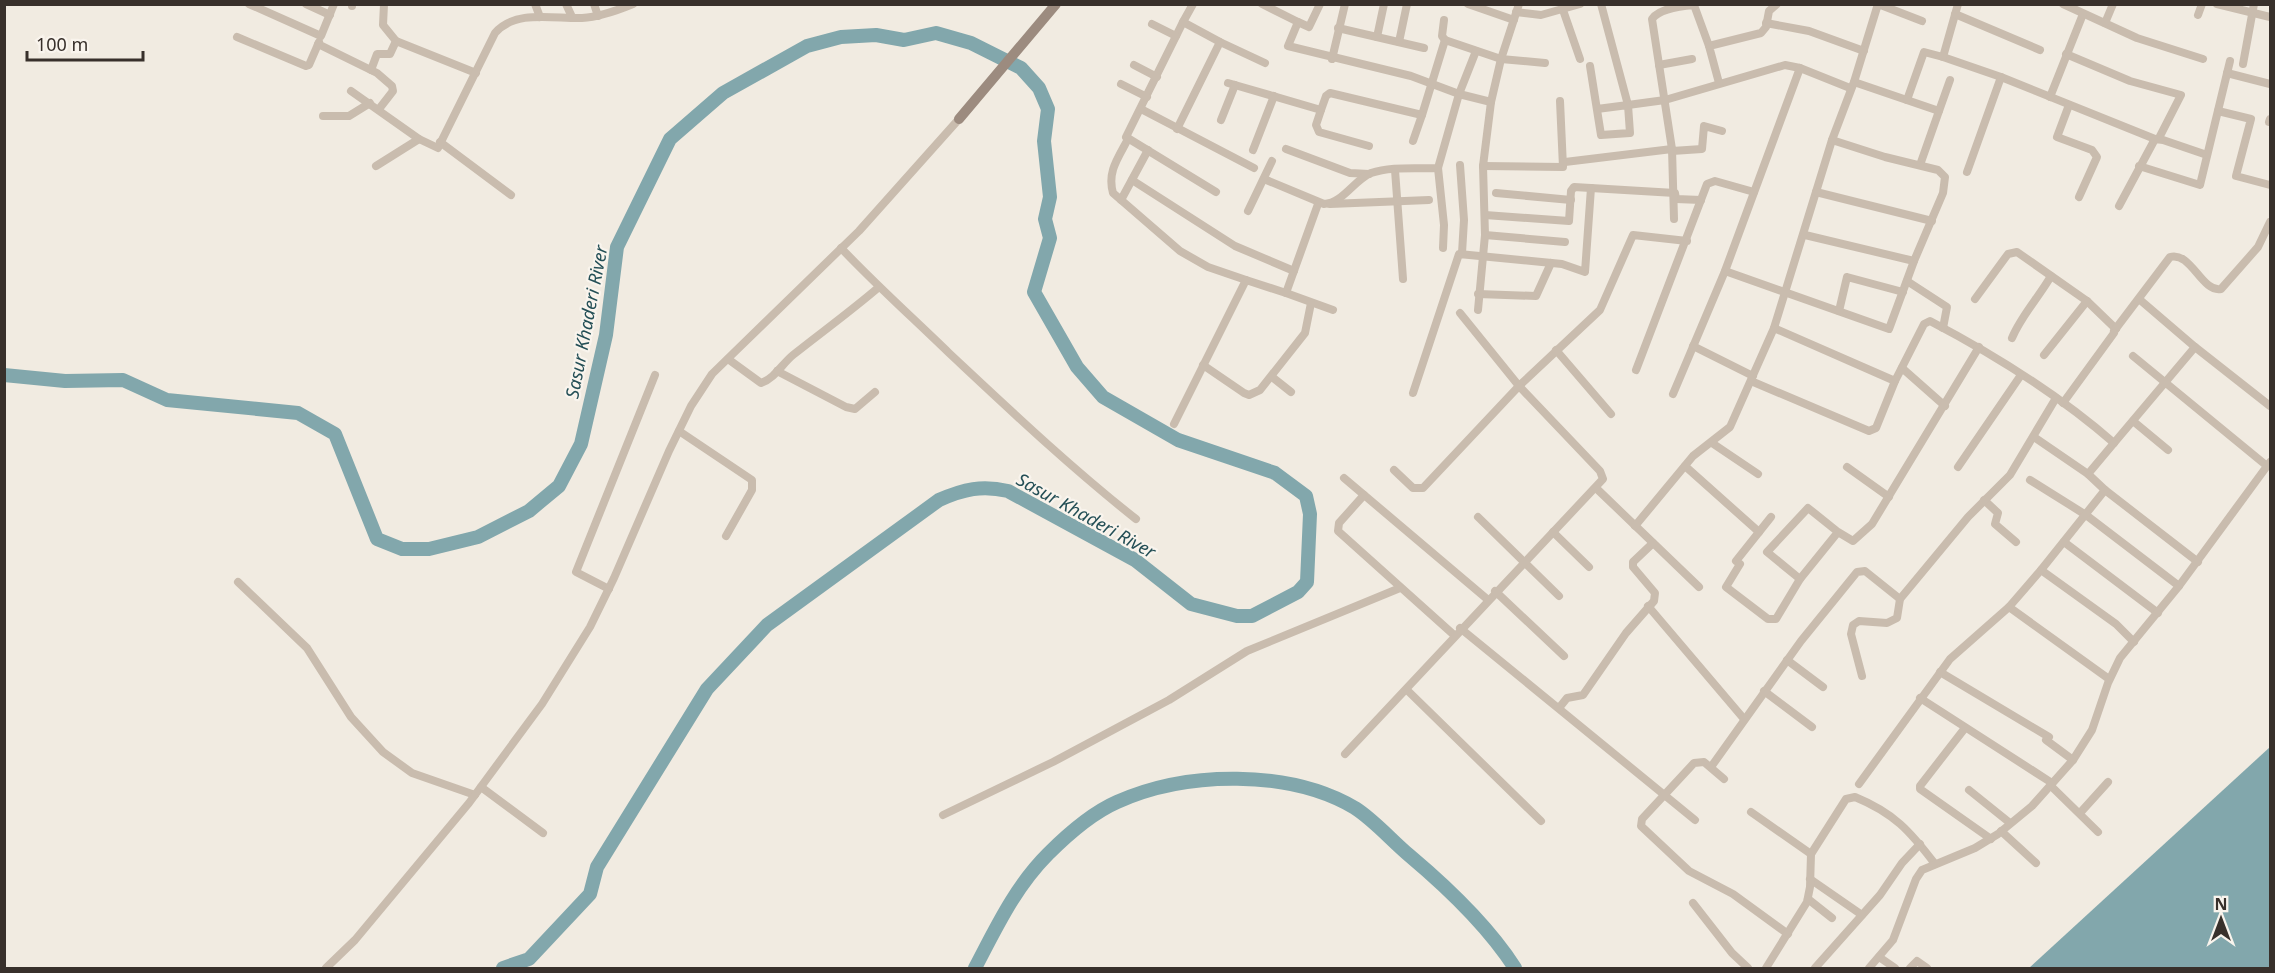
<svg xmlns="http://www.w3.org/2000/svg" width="2275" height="973" font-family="'Noto Sans',sans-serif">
  <rect width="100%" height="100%" fill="#f1ebe1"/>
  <path fill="#82a7ac" d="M2270,747V968H2029Z"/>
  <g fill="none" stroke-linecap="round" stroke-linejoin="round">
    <g stroke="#82a7ac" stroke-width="14">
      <path d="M4,375L65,381L123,380L167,400L298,413L335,434L377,539L402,549H429L478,537L529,511L559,486L581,444L606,335L617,247L670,139L723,93L807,46L841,37L876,35L904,40L936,33L971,43L1021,68L1039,88L1048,109L1044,141L1050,197L1045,219L1050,238L1034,292L1077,367L1103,397L1178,440L1275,473L1306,496L1310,514L1307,582L1298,592L1252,616H1237L1191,604L1135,560L1008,491C982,485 964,489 939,500L767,625L707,689L597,867L590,894L529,959L503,968"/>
      <path d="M975,968C996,928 1015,887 1048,854C1067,835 1092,813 1117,802C1186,771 1289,769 1355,808C1374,820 1392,841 1410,856C1448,888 1488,926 1515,968"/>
    </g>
    <g stroke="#c9bcae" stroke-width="8">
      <path d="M249,4L321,36L334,4"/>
      <path d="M306,4L330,15"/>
      <path d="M384,4L383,25L396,41L476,73"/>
      <path d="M535,4L540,17"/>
      <path d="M566,4L572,17"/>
      <path d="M594,4L598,16"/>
      <path d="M1262,4L1298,22"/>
      <path d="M1320,4L1309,27L1298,22L1288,46L1411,76L1459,94L1491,102"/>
      <path d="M1468,4L1514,20"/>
      <path d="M1601,4L1628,105L1665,100L1785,65L1800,68L1850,88"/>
      <path d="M1958,4L1943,57L2001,77L2155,139"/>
      <path d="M2063,4L2137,38L2203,59"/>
      <path d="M2217,4L2270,17"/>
      <path d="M352,6V4"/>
      <path d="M1563,10L1580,59"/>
      <path d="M1516,12L1541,15L1580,4"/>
      <path d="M1955,14L2040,50"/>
      <path d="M2198,15L2202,4"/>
      <path d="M1444,20L1442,36L1445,40"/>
      <path d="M1922,21L1878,4L1854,82L1832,140L1774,328L1895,381L1924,324L1930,321C1995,355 2059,395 2114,443L2195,347L2270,406"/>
      <path d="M1183,22L1126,137L1216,192"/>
      <path d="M1766,23L1809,31L1864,51"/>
      <path d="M2105,23L2113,4"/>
      <path d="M1152,24L1176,36"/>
      <path d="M1338,28L1424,48"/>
      <path d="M237,37L306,66L309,65L319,42"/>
      <path d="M1377,37L1384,4"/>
      <path d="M1220,42L1265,63"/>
      <path d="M1399,42L1407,4"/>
      <path d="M318,44L377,73L392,86L393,91L379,109"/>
      <path d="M2066,54L2130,81L2181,95L2159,138"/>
      <path d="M1332,59L1345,4"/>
      <path d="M2243,64L2254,4"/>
      <path d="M1134,65L1157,77"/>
      <path d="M1659,65L1692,59"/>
      <path d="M1590,66L1601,135L1630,133L1628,105L1597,109"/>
      <path d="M371,70L377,54H390L396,41"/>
      <path d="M2227,73L2270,84"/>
      <path d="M1854,82L1939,111L1920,165"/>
      <path d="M1228,83L1321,110L1326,96L1330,93L1422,115L1445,40L1501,59L1545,63"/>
      <path d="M1719,83L1709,46L1761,33L1766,27L1769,11L1777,4"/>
      <path d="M1121,84L1147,97"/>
      <path d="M351,91L419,139"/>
      <path d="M2050,97L2083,14"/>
      <path d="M1907,100L1924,52L1943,57"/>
      <path d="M2069,105L2057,137L2092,150L2097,157L2079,197"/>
      <path d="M1141,109L1254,168"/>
      <path d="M1321,110L1316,125L1319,132L1369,146"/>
      <path d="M1939,111L1950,80"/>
      <path d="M2218,111L2251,119L2236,176L2270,185"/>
      <path d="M323,116H349L370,103"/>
      <path d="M1221,120L1235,85"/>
      <path d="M2269,122L2270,119"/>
      <path d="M1177,129L1220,42L1183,22L1193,4"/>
      <path d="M1128,139C1118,158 1107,172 1113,193L1180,251L1208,267L1246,280"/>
      <path d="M1832,140L1885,157L1938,170L1945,177L1943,193L1914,261"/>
      <path d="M1413,141L1422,115"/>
      <path d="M440,142L511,195"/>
      <path d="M1286,149L1350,173L1369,174"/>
      <path d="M1253,150L1274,96"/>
      <path d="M1672,151L1702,149L1704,126L1722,131"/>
      <path d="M1565,162L1672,149"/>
      <path d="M1460,165L1464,220L1462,253"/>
      <path d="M376,166L419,139L438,148L495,33C515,9 555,19 582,18C599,17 616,11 633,4"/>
      <path d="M1483,166L1563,167L1560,101"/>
      <path d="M2139,166L2200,185L2230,61"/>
      <path d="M1438,168L1444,225L1443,248"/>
      <path d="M1395,170L1403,279"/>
      <path d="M1967,172L2001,77"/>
      <path d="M1264,179L1324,204C1343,203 1354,180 1371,173C1391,166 1417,169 1438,168L1459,94L1476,51"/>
      <path d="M1132,180L1235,246L1294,271"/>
      <path d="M1816,192L1932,221"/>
      <path d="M1496,193L1571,200"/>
      <path d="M1121,200L1148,150"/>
      <path d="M1330,204L1429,200"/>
      <path d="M2119,206L2155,139L2163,140L2207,155"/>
      <path d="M1248,211L1272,161"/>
      <path d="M1485,215L1569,221L1571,191L1574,187L1675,193L1676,199L1701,200"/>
      <path d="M1674,219L1672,149L1652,19C1660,8 1682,6 1694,5L1709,46"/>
      <path d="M1485,235L1565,242"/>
      <path d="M841,248C876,285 913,318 949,353C1010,410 1070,467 1136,519"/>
      <path d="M1725,271L1889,329L1914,261L1805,235"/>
      <path d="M1907,281L1947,307L1943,328"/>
      <path d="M1286,293L1333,310"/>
      <path d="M1478,294L1536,296L1551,263"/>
      <path d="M1975,299L2008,254L2017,252L2087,301L2116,329"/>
      <path d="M2139,299L2195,347"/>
      <path d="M1478,310L1485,235L1483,166L1491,102L1501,59L1519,4"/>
      <path d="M1839,311L1847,277L1903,292"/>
      <path d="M1460,313L1519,386L1600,310L1633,235L1687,241"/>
      <path d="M2114,331L2170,257C2191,251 2202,293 2221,289L2258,247L2270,222"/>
      <path d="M2012,338C2021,316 2039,297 2051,276"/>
      <path d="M1693,346L1753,376"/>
      <path d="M1556,350L1611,414"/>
      <path d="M2044,355L2087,301"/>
      <path d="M2133,356L2267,466"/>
      <path d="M728,359L761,383C775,378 782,364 793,355C822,332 851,311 879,287"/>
      <path d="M1203,365L1244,393L1249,395L1260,390L1305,333L1311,303"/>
      <path d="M1902,368L1945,406"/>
      <path d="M1636,370L1707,184L1715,181L1754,192"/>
      <path d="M777,371L846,407L855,409L875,392"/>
      <path d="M1272,377L1291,392"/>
      <path d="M1751,381L1869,431L1876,428L1895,381"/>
      <path d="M1413,393L1459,254L1562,264L1585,272L1591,188"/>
      <path d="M1673,394L1725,271L1800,68"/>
      <path d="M2063,403L2114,333"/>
      <path d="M2133,421L2168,450"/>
      <path d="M1174,424L1246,280L1286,293L1318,204"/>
      <path d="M679,431L752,480V490L726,536"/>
      <path d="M1712,443L1758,474"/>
      <path d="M1685,466L1759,532"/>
      <path d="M1847,467L1889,497"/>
      <path d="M1958,467L2021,375"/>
      <path d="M2088,474L2114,443"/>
      <path d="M1344,478L1487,599"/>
      <path d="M2030,480L2086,515L2179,586"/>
      <path d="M1596,488L1699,587"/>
      <path d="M2105,490L2198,562"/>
      <path d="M1364,495L1339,523L1338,531L1454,635"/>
      <path d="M1984,500L1998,513L1995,524L2016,542"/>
      <path d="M1478,517L1559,596"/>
      <path d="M1635,526L1693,456L1730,427L1774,328"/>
      <path d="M1553,532L1589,567"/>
      <path d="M1838,532L1808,508L1767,552L1800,579L1838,532L1853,541L1872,524L1979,347"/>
      <path d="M2064,542L2158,613"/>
      <path d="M1736,561L1771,517"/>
      <path d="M1740,564L1726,587L1768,619H1776L1800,579"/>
      <path d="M2041,570L2116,624L2134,642"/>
      <path d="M238,582L307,648L351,717L383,752L412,773L475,795"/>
      <path d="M609,589L576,572L655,375"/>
      <path d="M1495,591L1564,656"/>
      <path d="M1648,606L1744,719"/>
      <path d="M2009,607L2109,679"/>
      <path d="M1460,628L1695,820"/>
      <path d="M1787,660L1823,687"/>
      <path d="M1940,672L2049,737L2046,740L2073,760"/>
      <path d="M1862,676L1851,634L1853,625L1859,621L1887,623L1897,618L1900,599L1968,517L2010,475L2056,398"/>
      <path d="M1407,690L1541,821"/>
      <path d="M1764,691L1812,727"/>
      <path d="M1920,698L2052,783V787L2098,832"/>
      <path d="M1559,708L1567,698L1583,695L1626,633L1654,601L1655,593L1633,567V562L1653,543"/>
      <path d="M1965,728L1920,786V789L1991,839"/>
      <path d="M1345,754L1603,479L1600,471L1519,386L1423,488H1413L1394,470"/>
      <path d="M1711,767L1801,641L1857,572L1865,571L1900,599"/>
      <path d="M1724,779L1704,762L1694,763L1642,819L1641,826L1689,871L1733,894L1788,934"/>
      <path d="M1859,784L1950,659L2009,607L2041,570L2105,490L2088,474L2034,437"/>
      <path d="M481,787L543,833"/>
      <path d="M1969,790L2010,823"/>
      <path d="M1751,812L1811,854"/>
      <path d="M2080,813L2108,782"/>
      <path d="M943,815L1053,762L1169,700L1247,651L1400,588"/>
      <path d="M2001,831L2036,863"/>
      <path d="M1810,879L1862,915"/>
      <path d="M1808,899L1832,918"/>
      <path d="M1693,903L1732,953L1748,968"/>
      <path d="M1879,957L1895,968"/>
      <path d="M326,968L355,940L469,803L542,704L590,627L614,578L669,451L691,406L712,374L859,231L959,119"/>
      <path d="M1766,968L1807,902L1810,887L1811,854L1846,799L1855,797C1894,813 1910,831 1935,864"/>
      <path d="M1815,968L1880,895L1902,863L1920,844"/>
      <path d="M1869,968L1893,940L1916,879L1922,870L1975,848L1998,834L2032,806L2073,760L2092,730L2108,683L2120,658L2179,586L2270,462"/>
      <path d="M1910,968L1917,961L1927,968"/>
    </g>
    <path stroke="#9c8b7f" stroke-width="10" d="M959,119L1056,4"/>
  </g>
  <g text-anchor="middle" stroke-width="4.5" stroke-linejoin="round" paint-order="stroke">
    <g font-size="18" font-style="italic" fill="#244f56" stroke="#f9f4ed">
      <text transform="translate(587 322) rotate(-79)" y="6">Sasur Khaderi River</text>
      <text transform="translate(1086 516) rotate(29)" y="6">Sasur Khaderi River</text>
    </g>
  </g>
  <rect width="2275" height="973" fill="none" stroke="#38302b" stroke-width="12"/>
  <g transform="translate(2221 919)" stroke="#f9f4ed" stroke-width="4.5" paint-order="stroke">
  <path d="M0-4.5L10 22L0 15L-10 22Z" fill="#38302b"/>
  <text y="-9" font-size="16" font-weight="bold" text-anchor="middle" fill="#38302b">N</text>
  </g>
  <path d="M27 51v9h116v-9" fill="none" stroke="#38302b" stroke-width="3"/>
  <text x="36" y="51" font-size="18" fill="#38302b" stroke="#f9f4ed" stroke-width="4.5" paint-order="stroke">100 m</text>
</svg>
